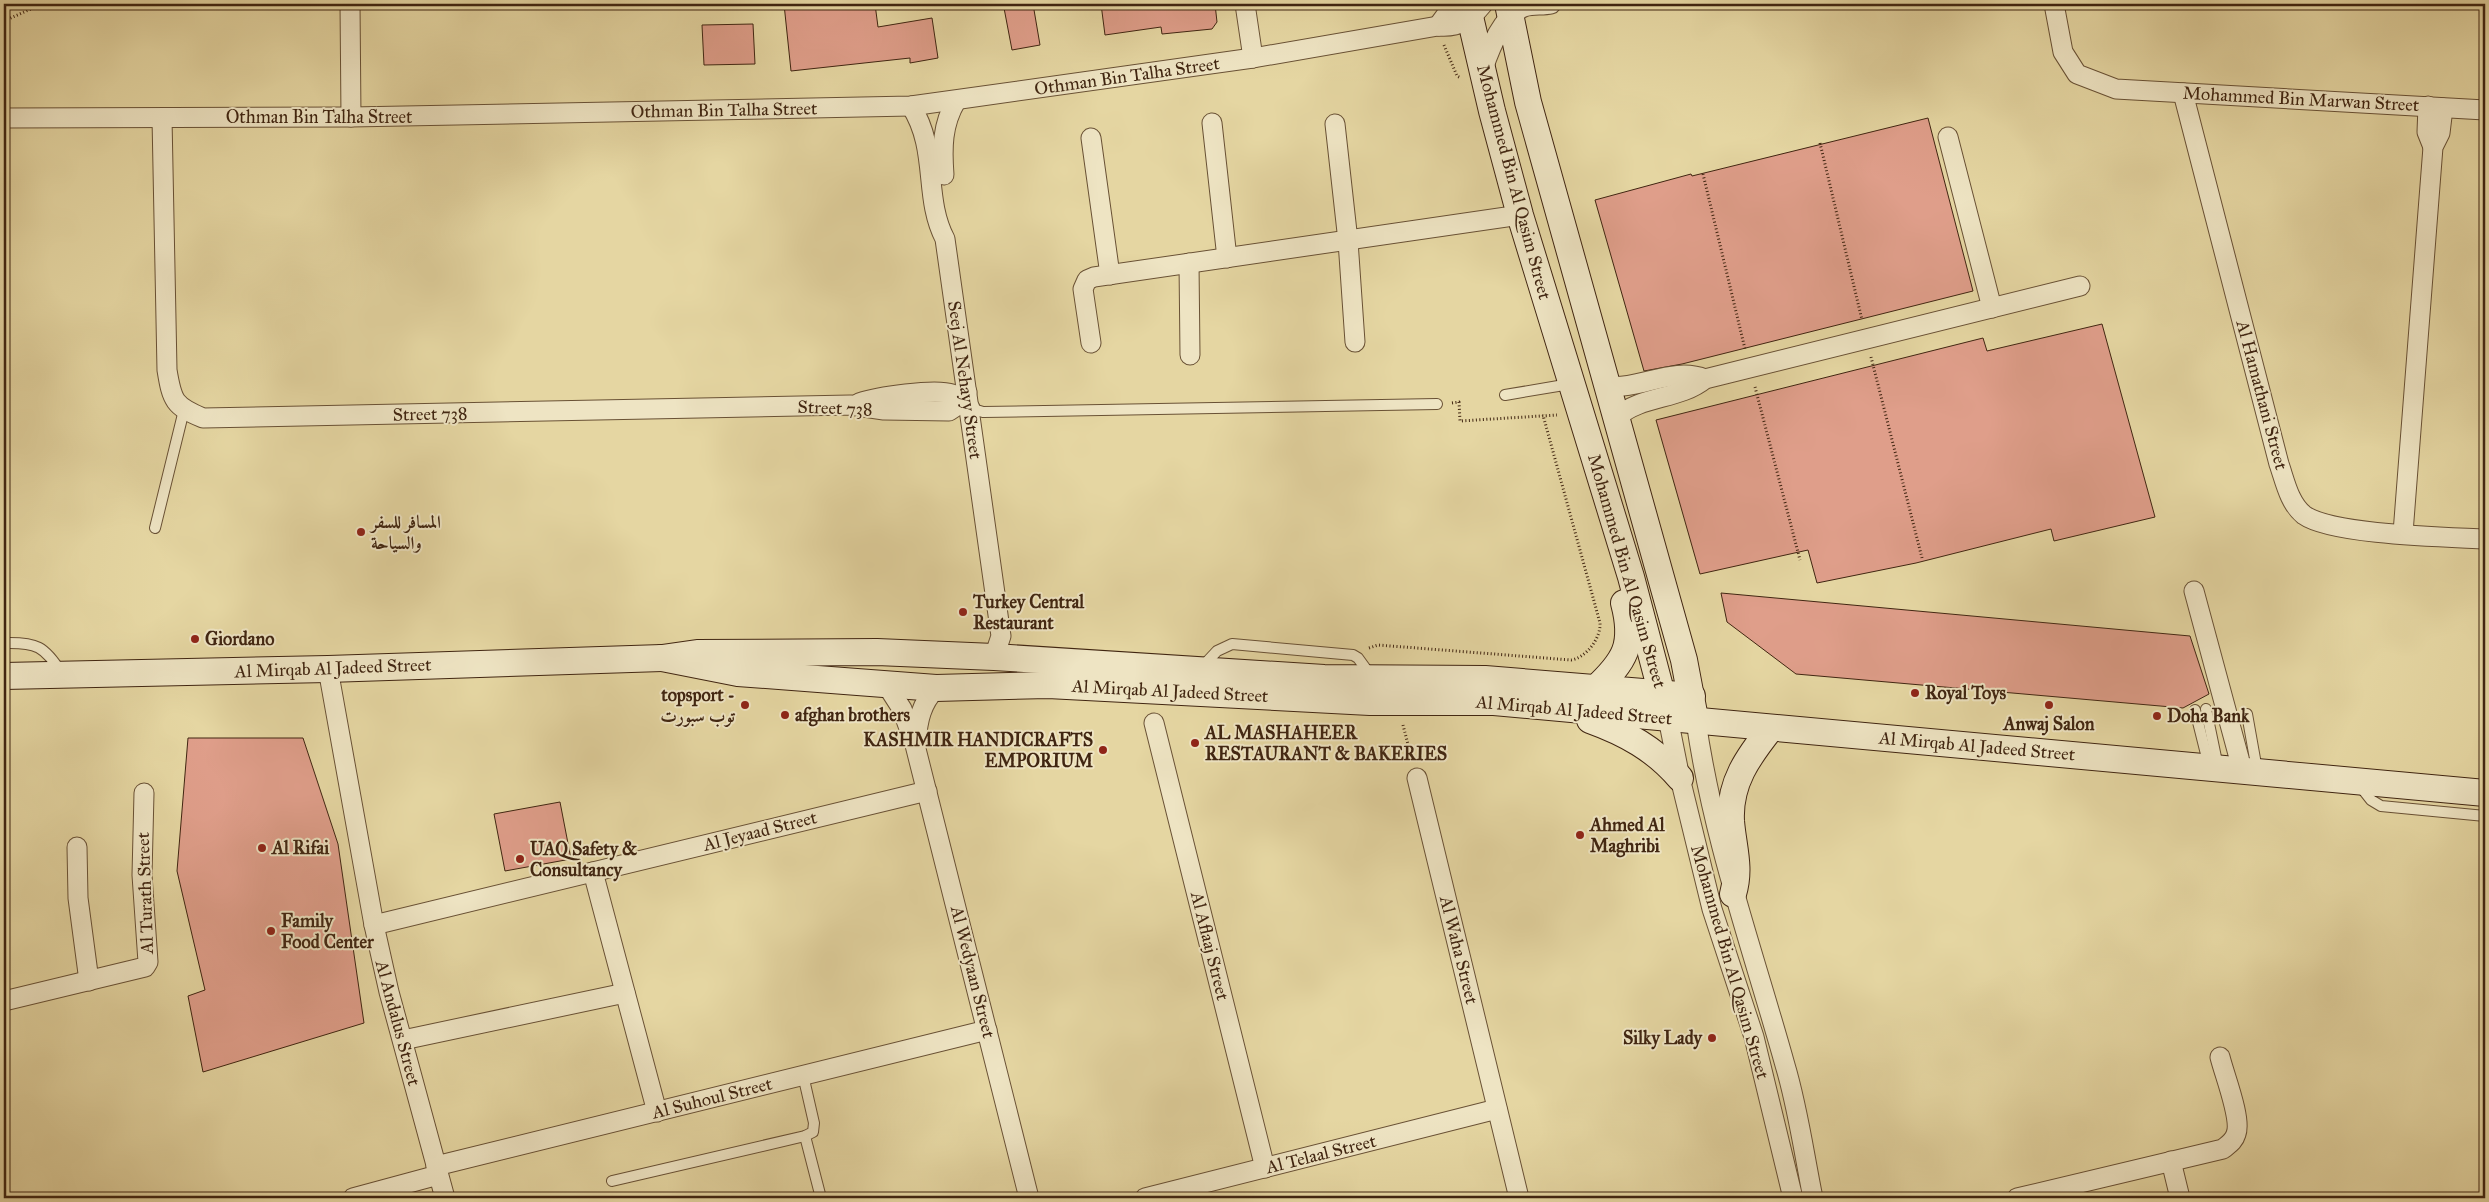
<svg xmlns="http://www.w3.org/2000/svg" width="2489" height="1202" font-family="'IM FELL Great Primer',Amiri,serif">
  <rect width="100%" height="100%" fill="#e5d6a2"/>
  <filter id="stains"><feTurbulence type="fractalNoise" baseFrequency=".004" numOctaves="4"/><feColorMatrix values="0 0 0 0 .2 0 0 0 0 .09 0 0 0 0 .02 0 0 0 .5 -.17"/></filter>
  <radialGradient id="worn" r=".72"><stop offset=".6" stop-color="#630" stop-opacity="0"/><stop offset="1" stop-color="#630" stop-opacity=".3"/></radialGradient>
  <g fill="#df9e8a" stroke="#402511">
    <path d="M784,4H875L878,27L932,18L938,58L910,63V58L791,71Z"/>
    <path d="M1033,4L1040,45L1012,50L1004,8Z"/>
    <path d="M1101,4H1215L1217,22L1212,29L1162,34L1161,27L1105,35Z"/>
    <path d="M753,24L755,64L704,65L702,25Z"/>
    <path d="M1928,118L1973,291L1682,364L1644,371L1595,200L1691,174L1692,176Z"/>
    <path d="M2102,324L2155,517L2054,541L2051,529L1916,563L1817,583L1808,550L1700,574L1656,420L1983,338L1987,351Z"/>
    <path d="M1721,593L2190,636L2209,694L2183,708L1796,674L1727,622Z"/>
    <path d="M188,738H303L338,844L364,1023L203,1072L188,996L205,990L177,871Z"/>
    <path d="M560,802L571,859L505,871L494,814Z"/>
  </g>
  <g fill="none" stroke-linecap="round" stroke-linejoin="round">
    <g stroke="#695135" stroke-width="12">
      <g id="lane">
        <path d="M1505,395L1570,384"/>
        <path d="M970,408L983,412L1437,404"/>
        <path d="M155,528L184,410"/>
        <path d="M4,643C36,642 45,646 62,674"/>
        <path d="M1202,667L1217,651L1232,644L1353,655L1358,658L1371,676"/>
        <path d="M2206,709L2218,767"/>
        <path d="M2195,710L2209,766"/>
        <path d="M2247,714L2257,770"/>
        <path d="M2360,786L2371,800L2381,806L2485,816"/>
        <path d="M805,1136L821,1198"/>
        <path d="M612,1181L805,1136L813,1132L814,1123L803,1075"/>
      </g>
    </g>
    <g stroke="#695135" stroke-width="21">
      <g id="street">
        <path d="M350,4L351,117"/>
        <path d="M1245,4L1253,58"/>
        <path d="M2054,4L2063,52L2077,74L2116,89L2485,110"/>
        <path d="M1438,26L1454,4"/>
        <path d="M1483,69C1490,48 1502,16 1524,7C1533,4 1542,6 1551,4"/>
        <path d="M2183,93L2279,464C2285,481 2289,503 2304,515C2332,535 2447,537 2485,539"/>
        <path d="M911,106C939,150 923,197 945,239L1001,636L994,657"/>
        <path d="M2428,106L2427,132L2433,147"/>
        <path d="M4,118L351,117L911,106L1253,58L1438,26C1460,28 1470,20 1483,4"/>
        <path d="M162,118L167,370C172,401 174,406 203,418L850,405L884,410L949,411L958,405L967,392"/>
        <path d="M1212,123L1227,258"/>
        <path d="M1335,124L1348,241L1355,342"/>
        <path d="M1948,137L1992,308"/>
        <path d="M1091,138L1110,275"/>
        <path d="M944,175C942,148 942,125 956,101"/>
        <path d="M1189,263L1190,355"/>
        <path d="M1091,343L1083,289L1087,280L1094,277L1520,215"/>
        <path d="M1607,386C1640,390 1673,366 1705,379"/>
        <path d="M859,403C877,397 935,388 952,394C960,397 964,402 970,408"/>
        <path d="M1617,417C1642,395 1679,400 1705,379L2080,286"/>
        <path d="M2403,533L2433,147L2440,133L2443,108"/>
        <path d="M2194,591L2242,769"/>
        <path d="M328,669L374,925L389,992L445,1198"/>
        <path d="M886,684L902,709L915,745L1029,1198"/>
        <path d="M1668,718L1680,778L1712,909L1754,1037L1793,1198"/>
        <path d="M1696,721C1713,840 1753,950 1785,1065C1798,1108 1804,1154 1813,1198"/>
        <path d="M1154,723L1265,1168"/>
        <path d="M916,741C918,720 921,704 936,688"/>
        <path d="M1417,778L1519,1198"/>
        <path d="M77,847L78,898L89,981"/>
        <path d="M593,872L657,1112"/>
        <path d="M374,925L927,791"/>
        <path d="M4,1001L145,967L148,962L142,875L144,793"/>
        <path d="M403,1040L625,993"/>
        <path d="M2171,1161L2180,1198"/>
        <path d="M436,1166L987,1030"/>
        <path d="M353,1198L438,1175"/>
        <path d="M1145,1198L1497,1109"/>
        <path d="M2017,1198L2223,1149C2229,1144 2234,1141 2236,1134C2242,1119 2224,1074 2220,1057"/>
      </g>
    </g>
    <g stroke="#402511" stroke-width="28">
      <g id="secondary">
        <path d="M1467,4L1492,111L1520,215L1631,577L1666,710"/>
        <path d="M1508,4L1528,102L1684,660L1694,713"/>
        <path d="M662,658L738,673L936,688L1048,685L1370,702H1494L2485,793"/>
        <path d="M4,676L328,669L662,658L697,653L877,652L994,657L1324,678L1485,679L1692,696"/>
        <path d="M1595,689C1625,661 1635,645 1624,603"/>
        <path d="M1590,720C1626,733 1655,749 1680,778"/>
        <path d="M1733,894C1741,868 1733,847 1731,821C1729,783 1748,757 1771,728"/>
      </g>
    </g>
    <g stroke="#402511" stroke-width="3" stroke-dasharray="1 2.5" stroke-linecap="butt">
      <path d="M4,21L42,4"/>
      <path d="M1444,45L1457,76L1461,78"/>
      <path d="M1820,143L1862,320"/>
      <path d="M1703,174L1745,349"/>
      <path d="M1871,357L1922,558"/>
      <path d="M1755,387L1800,560"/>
      <path d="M1452,403L1459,402L1460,421L1557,415"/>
      <path d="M1369,648L1378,645L1571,660C1586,658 1601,638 1600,623L1543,415"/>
      <path d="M1403,725L1412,760"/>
    </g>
    <use href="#lane" stroke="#eee4c3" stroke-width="10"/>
    <use href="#street" stroke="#eee4c3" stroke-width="19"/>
    <use href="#secondary" stroke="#eee4c3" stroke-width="26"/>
  </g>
  <g fill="#8f2418" stroke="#eee4c3" stroke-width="2">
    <circle cx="361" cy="532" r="5"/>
    <circle cx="963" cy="612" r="5"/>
    <circle cx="195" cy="639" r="5"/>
    <circle cx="1915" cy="693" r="5"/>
    <circle cx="745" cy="705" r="5"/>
    <circle cx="2049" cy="705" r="5"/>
    <circle cx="785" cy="715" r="5"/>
    <circle cx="2157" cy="716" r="5"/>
    <circle cx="1195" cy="743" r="5"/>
    <circle cx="1103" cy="750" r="5"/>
    <circle cx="1580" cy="835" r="5"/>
    <circle cx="262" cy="848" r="5"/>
    <circle cx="520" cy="859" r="5"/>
    <circle cx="271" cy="931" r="5"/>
    <circle cx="1712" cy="1038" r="5"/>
  </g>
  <g text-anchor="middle" stroke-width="4" stroke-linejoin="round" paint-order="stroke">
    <g font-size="18" fill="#402511" stroke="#eee4c3">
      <text transform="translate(1127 76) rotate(-8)" y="6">Othman Bin Talha Street</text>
      <text transform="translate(2301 99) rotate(3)" y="6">Mohammed Bin Marwan Street</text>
      <text transform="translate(724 110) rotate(-1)" y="6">Othman Bin Talha Street</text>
      <text x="319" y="123">Othman Bin Talha Street</text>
      <text transform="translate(1514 182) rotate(75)" y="6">Mohammed Bin Al Qasim Street</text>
      <text transform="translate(965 380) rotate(82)" y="6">Seej Al Nehayy Street</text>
      <text transform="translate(2262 395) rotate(75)" y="6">Al Hamathani Street</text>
      <text transform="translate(835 408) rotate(2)" y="6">Street 738</text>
      <text transform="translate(430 414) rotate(-1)" y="6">Street 738</text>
      <text transform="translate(1627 571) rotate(74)" y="6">Mohammed Bin Al Qasim Street</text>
      <text transform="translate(333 668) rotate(-2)" y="6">Al Mirqab Al Jadeed Street</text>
      <text transform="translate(1170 691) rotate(3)" y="6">Al Mirqab Al Jadeed Street</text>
      <text transform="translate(1574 710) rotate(5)" y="6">Al Mirqab Al Jadeed Street</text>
      <text transform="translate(1977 746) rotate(5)" y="6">Al Mirqab Al Jadeed Street</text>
      <text transform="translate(760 831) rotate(-14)" y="6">Al Jeyaad Street</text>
      <text transform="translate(145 893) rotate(-92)" y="6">Al Turath Street</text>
      <text transform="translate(1210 946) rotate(76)" y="6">Al Aflaaj Street</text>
      <text transform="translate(1459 950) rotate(76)" y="6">Al Waha Street</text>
      <text transform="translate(1730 962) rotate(74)" y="6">Mohammed Bin Al Qasim Street</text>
      <text transform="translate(973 972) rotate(76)" y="6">Al Wedyaan Street</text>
      <text transform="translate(398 1023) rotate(75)" y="6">Al Andalus Street</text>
      <text transform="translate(712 1098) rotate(-14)" y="6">Al Suhoul Street</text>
      <text transform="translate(1321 1154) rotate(-14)" y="6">Al Telaal Street</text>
    </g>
    <g font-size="18" font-weight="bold" fill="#402511" stroke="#eee4c3" text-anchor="start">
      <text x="371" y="528">المسافر للسفر<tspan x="371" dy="21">والسياحة</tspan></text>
      <text x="973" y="608">Turkey Central<tspan x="973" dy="21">Restaurant</tspan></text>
      <text x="205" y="645">Giordano</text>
      <text x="1925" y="699">Royal Toys</text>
      <text x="735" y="701" text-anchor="end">topsport -<tspan x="735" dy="21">توب سبورت</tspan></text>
      <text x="795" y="721">afghan brothers</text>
      <text x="2167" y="722">Doha Bank</text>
      <text x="2049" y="730" text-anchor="middle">Anwaj Salon</text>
      <text x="1205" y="739">AL MASHAHEER<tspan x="1205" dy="21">RESTAURANT &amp; BAKERIES</tspan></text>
      <text x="1093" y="746" text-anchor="end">KASHMIR HANDICRAFTS<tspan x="1093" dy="21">EMPORIUM</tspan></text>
      <text x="1590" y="831">Ahmed Al<tspan x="1590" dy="21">Maghribi</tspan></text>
      <text x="272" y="854">Al Rifai</text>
      <text x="530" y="855">UAQ Safety &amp;<tspan x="530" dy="21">Consultancy</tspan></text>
      <text x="281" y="927">Family<tspan x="281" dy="21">Food Center</tspan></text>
      <text x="1702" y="1044" text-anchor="end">Silky Lady</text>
    </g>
  </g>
  <rect width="2489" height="1202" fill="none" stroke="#e5d6a2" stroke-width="20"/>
  <rect x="5" y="5" width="2479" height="1192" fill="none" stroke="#402511" stroke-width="2.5"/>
  <rect x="10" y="10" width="2469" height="1182" fill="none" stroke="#402511"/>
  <rect width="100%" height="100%" filter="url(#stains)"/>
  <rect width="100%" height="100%" fill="url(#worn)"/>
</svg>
